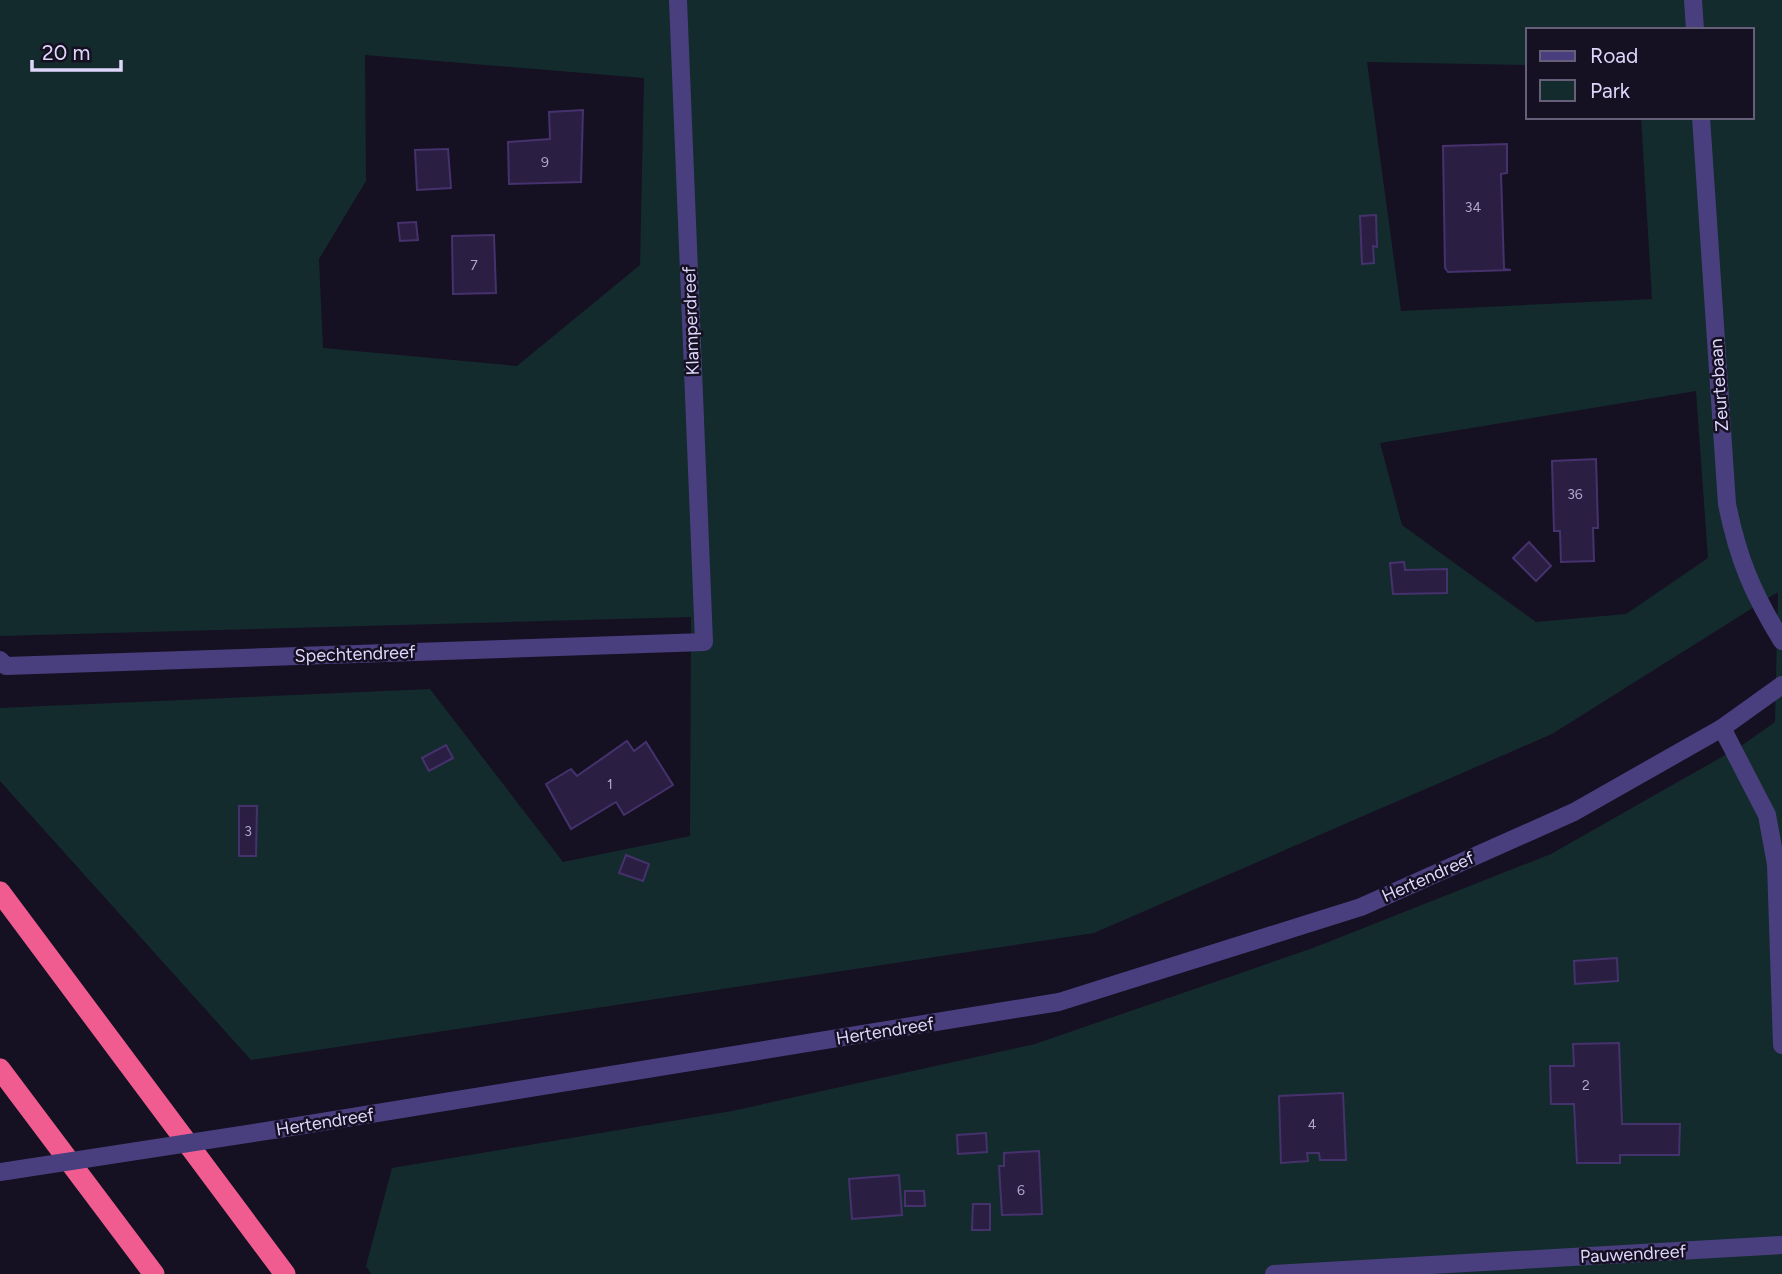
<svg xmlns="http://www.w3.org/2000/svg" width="1782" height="1274" font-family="Figtree,sans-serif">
  <rect width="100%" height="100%" fill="#161023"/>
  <path fill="#142b2d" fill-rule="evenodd" d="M0,0H1782V1274H371L366,1266L392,1168L732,1111L1035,1044L1313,948L1551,854L1741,746L1775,722L1778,592L1552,734L1094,933L251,1060L0,781V708L430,689L563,862L690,836L691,617L0,636ZM1528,30H1752V117H1641L1652,299L1401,311L1367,62L1528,65ZM365,55L644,78L640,265L517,366L323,348L319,259L366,181ZM1696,391L1708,558L1626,614L1536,622L1402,525L1380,443Z"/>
  <g fill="#2a1e43" stroke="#45326d" stroke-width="2">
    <path d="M583,110L581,182L509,184L508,142L550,139L549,112Z"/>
    <path d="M1507,144V173L1501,174L1504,269L1511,270L1448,272L1445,268L1443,146Z"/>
    <path d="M448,149L451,188L417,190L415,150Z"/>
    <path d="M1376,215L1377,247L1373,246L1374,263L1362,264L1360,216Z"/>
    <path d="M416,222L418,240L400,241L398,223Z"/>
    <path d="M494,235L496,293L453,294L452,236Z"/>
    <path d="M1596,459L1598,528H1593L1594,561L1561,562L1560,531H1554L1552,461Z"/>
    <path d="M1529,542L1551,566L1536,581L1513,558Z"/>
    <path d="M1404,562L1405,570L1447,569V593L1393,594L1390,563Z"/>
    <path d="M627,741L634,751L646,742L673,785L624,815L616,802L571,829L546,784L571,769L577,776Z"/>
    <path d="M446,745L453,758L429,771L422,758Z"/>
    <path d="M239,806H257L256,856H239Z"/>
    <path d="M626,855L649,864L643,881L619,873Z"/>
    <path d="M1617,958L1618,981L1575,984L1574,961Z"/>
    <path d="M1619,1043L1622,1124H1680L1679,1155H1620V1163H1577L1574,1104H1551L1550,1066H1574L1573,1044Z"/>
    <path d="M1343,1093L1346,1160H1320L1319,1153H1307L1308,1161L1281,1163L1279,1096Z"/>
    <path d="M986,1133L987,1152L958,1154L957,1135Z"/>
    <path d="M1039,1151L1042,1214L1002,1215L999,1166H1004V1153Z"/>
    <path d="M899,1175L902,1215L852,1219L849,1179Z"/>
    <path d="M905,1191H924L925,1206H905Z"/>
    <path d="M973,1204H990V1230H972Z"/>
  </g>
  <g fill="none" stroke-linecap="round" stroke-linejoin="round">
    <g stroke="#4a3f7e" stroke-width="18">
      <path d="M1693,0L1695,30"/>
      <path d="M1701,117L1727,504C1738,559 1753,594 1782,641"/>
      <path d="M0,660L6,666L704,642L678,0"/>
      <path d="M1722,728L1767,815L1776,864L1782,1045"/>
      <path d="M279,1129L1059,1002L1361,907L1574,812L1722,728L1782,685"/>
      <path d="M1274,1274L1782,1245"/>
    </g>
    <g stroke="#f15c90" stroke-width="21">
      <path d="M0,892L285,1274"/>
      <path d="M0,1069L154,1274"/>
    </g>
    <path stroke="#4a3f7e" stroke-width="18" d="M0,1172L279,1129"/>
  </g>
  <g text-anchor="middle" stroke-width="5" stroke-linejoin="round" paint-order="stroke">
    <g font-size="14" fill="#b2a8ce">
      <text x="545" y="167">9</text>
      <text x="1473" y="212">34</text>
      <text x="474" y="270">7</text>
      <text x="1575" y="499">36</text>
      <text x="610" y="789">1</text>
      <text x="248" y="836">3</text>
      <text x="1586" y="1090">2</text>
      <text x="1312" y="1129">4</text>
      <text x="1021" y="1195">6</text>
    </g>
    <g font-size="18" fill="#dfd6fc" stroke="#161023">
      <text transform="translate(691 321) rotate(-92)" y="6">Klamperdreef</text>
      <text transform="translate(1719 385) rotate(-94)" y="6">Zeurtebaan</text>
      <text transform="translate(355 654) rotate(-2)" y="6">Spechtendreef</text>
      <text transform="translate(1428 877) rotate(-24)" y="6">Hertendreef</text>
      <text transform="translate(885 1031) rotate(-9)" y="6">Hertendreef</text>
      <text transform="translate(325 1122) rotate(-9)" y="6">Hertendreef</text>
      <text transform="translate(1633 1254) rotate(-3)" y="6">Pauwendreef</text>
    </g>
  </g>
  <rect x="1526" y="28" width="228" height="91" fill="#161023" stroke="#665f7a" stroke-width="2"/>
  <rect x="1540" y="51" width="35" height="10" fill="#4a3f7e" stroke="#665f7a" stroke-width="2"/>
  <text x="1590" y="63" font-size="21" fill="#dfd6fc">Road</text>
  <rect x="1540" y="80" width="35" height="21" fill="#142b2d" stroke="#665f7a" stroke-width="2"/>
  <text x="1590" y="98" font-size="21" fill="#dfd6fc">Park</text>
  <path d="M32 60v10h89v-10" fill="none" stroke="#dfd6fc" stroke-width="3.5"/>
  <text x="42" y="60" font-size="21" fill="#dfd6fc" stroke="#161023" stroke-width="5" paint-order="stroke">20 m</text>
</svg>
